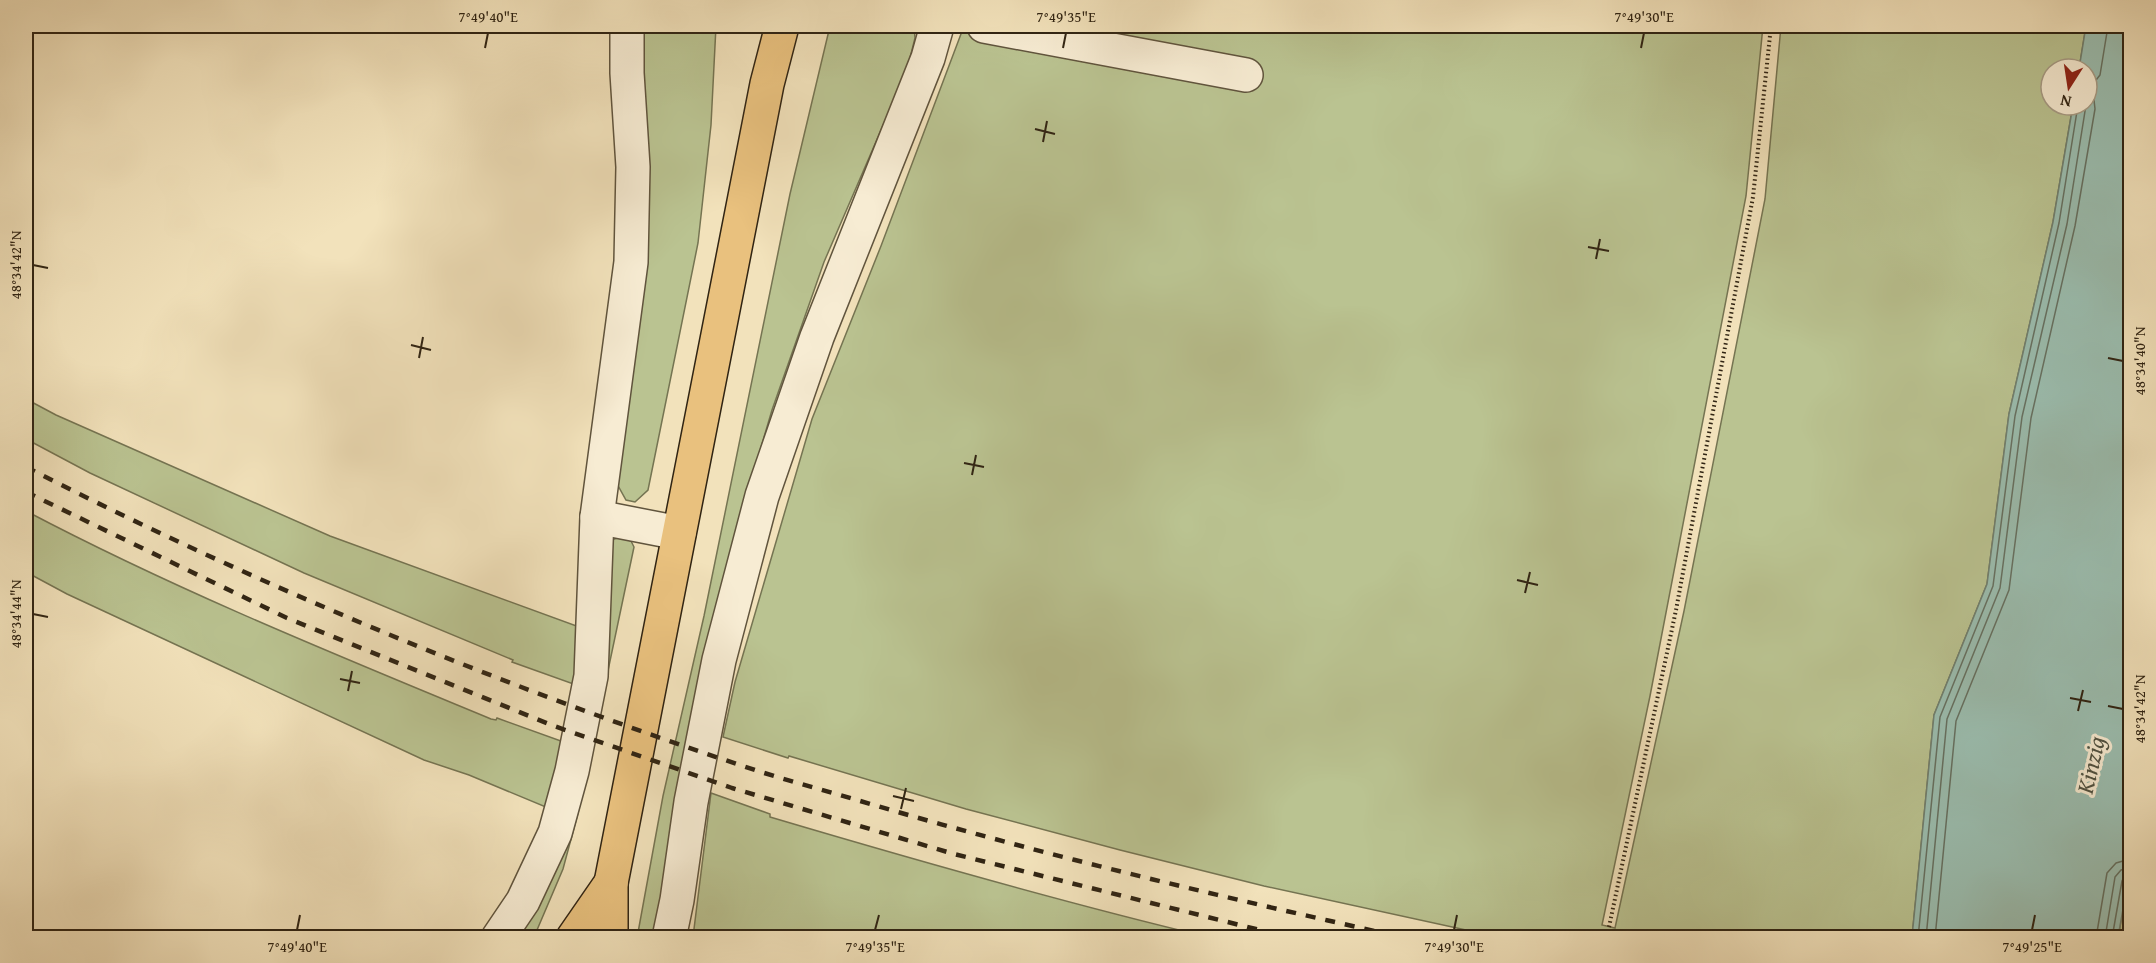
<svg xmlns="http://www.w3.org/2000/svg" width="2156" height="963" font-family="'Gentium Book Plus',serif">
  <rect width="100%" height="100%" fill="#f2e2bb"/>
  <filter id="stains"><feTurbulence type="fractalNoise" baseFrequency=".00333" numOctaves="4"/><feColorMatrix values="0 0 0 0 .2 0 0 0 0 .09 0 0 0 0 .02 0 0 0 .5 -.17"/></filter>
  <radialGradient id="worn" r=".72"><stop offset=".6" stop-color="#630" stop-opacity="0"/><stop offset="1" stop-color="#630" stop-opacity=".3"/></radialGradient>
  <g fill="#bac391" stroke="#757452" stroke-width="1.5">
    <path d="M641,26H716L711,125L698,243L648,490L635,502L626,500L616,482Z"/>
    <path d="M830,26H914L915,38L907,70L824,262L772,410L742,512L660,926L652,937L637,938L663,796L704,616L790,194Z"/>
    <path d="M964,26H1763L1746,196L1650,696L1602,925L1615,928L1684,611L1765,199L1781,26H2086L2079,69H2051V105H2073L2053,222L2009,414L1987,584L1934,715L1912,937H1498L1264,886L1120,850L966,809L789,756L788,758L723,737L735,682L812,419L881,246Z"/>
    <path d="M26,399L56,415L330,536L582,628L579,686L512,662L513,660L304,573L90,473L26,439Z"/>
    <path d="M26,511C176,590 334,654 491,719L496,720L497,718L572,745L553,810L469,775L424,760L67,594L26,572Z"/>
    <path d="M621,537L631,541L634,547L578,813L563,869L534,937L509,938L529,905L611,540Z"/>
    <path d="M711,793L770,814V817C915,860 1061,902 1208,937H693Z"/>
    <path d="M2130,871V937L2118,938Z"/>
  </g>
  <path fill="#9bbeb0" stroke="#708071" stroke-width="1.5" d="M2086,26H2130V871L2118,937H1912L1934,715L1987,584L2009,414L2053,222L2073,105H2087V69H2079Z"/>
  <g fill="none" stroke-linecap="round" stroke-linejoin="round">
    <g stroke="#667162" stroke-width="1.5">
      <path d="M1918,938L1940,717L1993,586L2015,416L2059,223L2078,105"/>
      <path d="M1926,938L1947,719L2000,588L2022,417L2067,224L2086,105"/>
      <path d="M1935,938L1956,721L2009,590L2031,418L2075,226L2095,109L2094,100L2089,89L2100,75L2108,26"/>
      <path d="M2096,938L2107,873L2116,863L2130,859"/>
      <path d="M2105,938L2115,877L2121,870L2130,868"/>
      <path d="M2112,938L2122,881L2125,876L2130,875"/>
    </g>
    <g stroke="#60543d" stroke-width="36">
      <g id="minor">
        <path d="M984,26L1246,75"/>
        <path d="M597,517L679,533"/>
        <path d="M498,938L523,901L555,833L572,771L591,676L597,517L631,262L633,167L627,73V26"/>
        <path d="M669,938L677,900L691,802L719,660L762,496L817,337L928,58L937,26"/>
      </g>
    </g>
    <g stroke="#302413" stroke-width="36">
      <g id="major">
        <path d="M573,938L611,883"/>
        <path d="M611,938V883"/>
      </g>
    </g>
    <g stroke="#302413" stroke-width="36">
      <path id="highway" d="M611,883L767,84L782,26"/>
    </g>
    <path stroke="#302413" stroke-width="4" stroke-dasharray="1.5 3" stroke-linecap="butt" d="M1609,927L1676,610L1753,197L1771,26"/>
    <use href="#minor" stroke="#f7ecd3" stroke-width="33"/>
    <use href="#major" stroke="#e9c17e" stroke-width="33"/>
    <use href="#highway" stroke="#e9c17e" stroke-width="33"/>
    <g stroke="#302413" stroke-width="4.5" stroke-dasharray="10 10" stroke-linecap="butt">
      <path d="M26,467C252,583 496,684 737,764C777,778 817,788 857,800C1038,854 1222,897 1406,938"/>
      <path d="M26,492L287,618L554,726L732,788L954,854L1292,938"/>
    </g>
  </g>
  <path fill="none" stroke="#302413" stroke-width="2" d="M485,48L488,33M1063,48L1066,33M1641,48L1644,33M1035,129L1055,134M1043,142L1047,121M1588,247L1609,251M1596,259L1600,239M33,265L48,268M411,345L431,350M419,358L423,337M2108,358L2123,361M964,463L984,467M972,475L976,455M1517,580L1538,585M1525,593L1530,572M33,614L48,617M340,679L360,683M348,691L352,671M2070,698L2091,702M2108,706L2123,709M2078,711L2083,690M893,796L914,801M901,809L906,788M297,930L300,915M875,930L879,915M1454,930L1457,915M2032,930L2035,915"/>
  <g text-anchor="middle" stroke-width="6" stroke-linejoin="round" paint-order="stroke">
    <g font-size="24" font-style="italic" fill="#505242" stroke="#f7ecd3">
      <text transform="translate(2091 765) rotate(-77)" y="8">Kinzig</text>
    </g>
  </g>
  <rect width="2156" height="963" fill="none" stroke="#f2e2bb" stroke-width="66"/>
  <g transform="translate(2069 87) rotate(192)"><circle r="28" fill="#f7ecd3" stroke="#a79c86" stroke-width="1.5"/>
  <path d="M0-4.5L10 22L0 15L-10 22Z" fill="#8f2418"/>
  <text y="-9" font-size="16" font-weight="bold" text-anchor="middle" fill="#302413">N</text>
  </g>
  <rect x="33" y="33" width="2090" height="897" fill="none" stroke="#302413" stroke-width="2"/>
  <g font-size="15" text-anchor="middle" fill="#302413">
    <text x="488" y="22">7°49'40"E</text>
    <text x="1066" y="22">7°49'35"E</text>
    <text x="1644" y="22">7°49'30"E</text>
    <text transform="translate(16 265) rotate(-90)" y="5">48°34'42"N</text>
    <text transform="translate(2140 361) rotate(-90)" y="5">48°34'40"N</text>
    <text transform="translate(16 614) rotate(-90)" y="5">48°34'44"N</text>
    <text transform="translate(2140 709) rotate(-90)" y="5">48°34'42"N</text>
    <text x="297" y="952">7°49'40"E</text>
    <text x="875" y="952">7°49'35"E</text>
    <text x="1454" y="952">7°49'30"E</text>
    <text x="2032" y="952">7°49'25"E</text>
  </g>
  <rect width="100%" height="100%" filter="url(#stains)"/>
  <rect width="100%" height="100%" fill="url(#worn)"/>
</svg>
